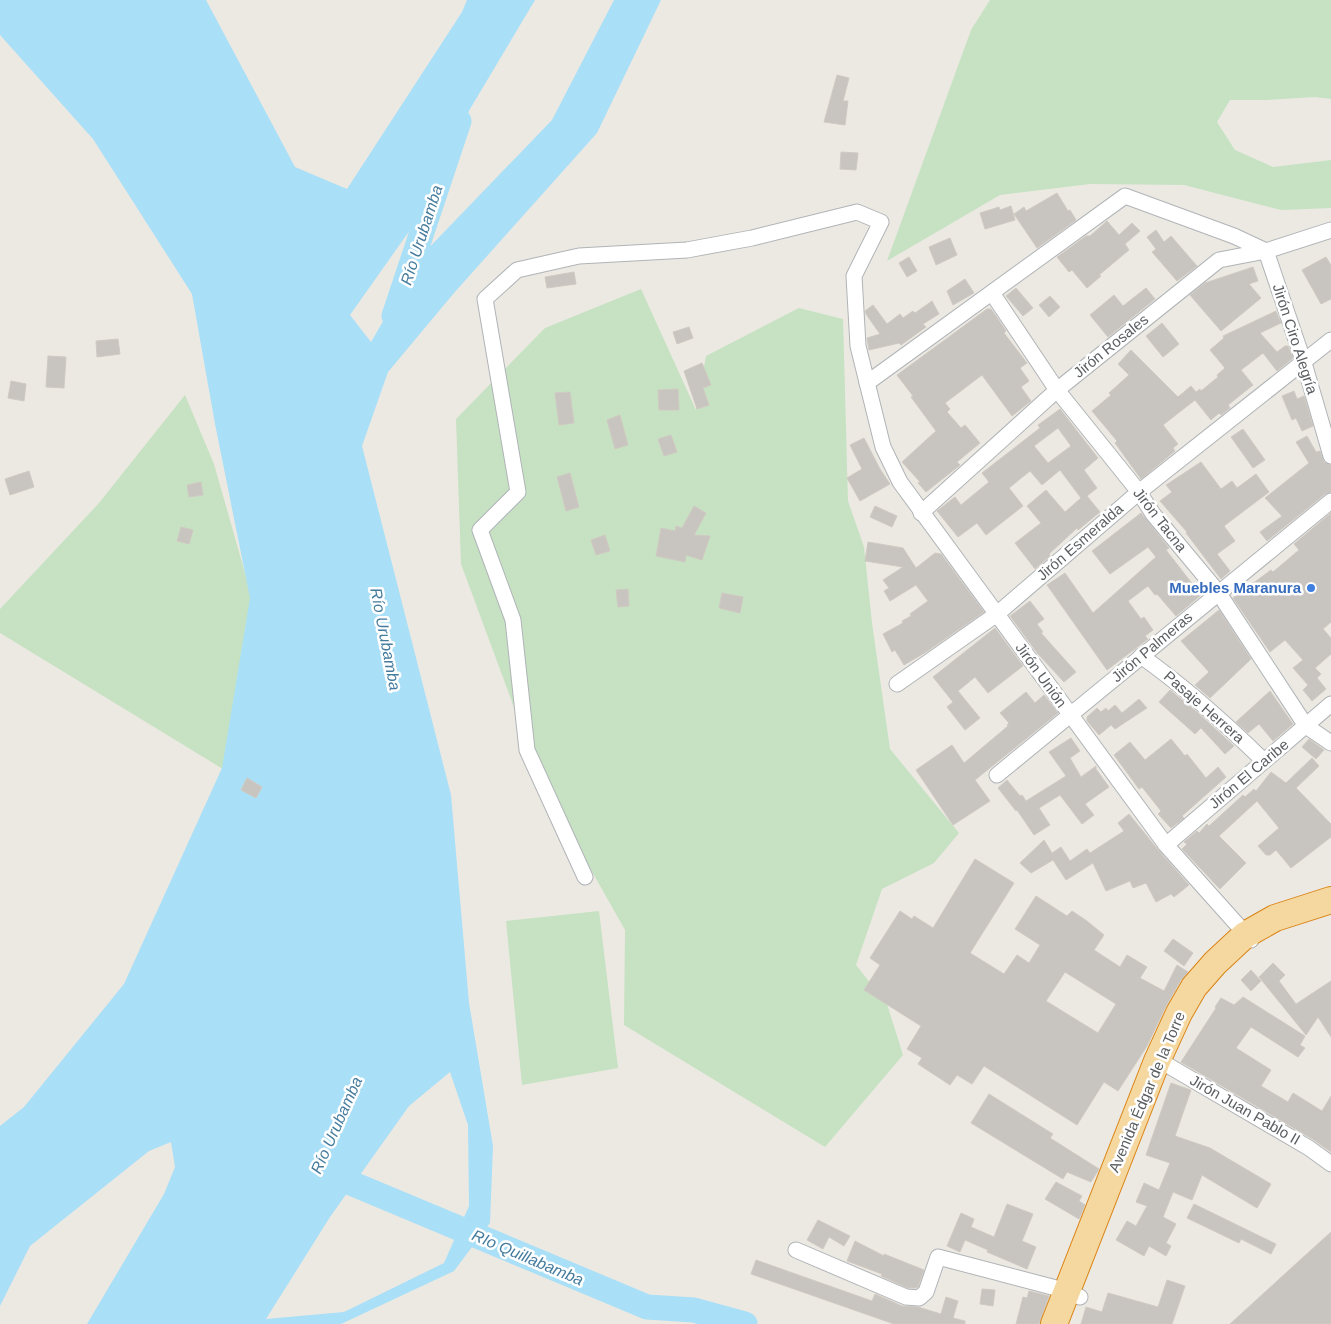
<svg xmlns="http://www.w3.org/2000/svg" width="1331" height="1324" font-family="Arial,sans-serif">
  <rect width="100%" height="100%" fill="#ece9e3"/>
  <g fill="#c6e2c2">
    <path d="M990,0H1331V99L1315,97L1267,100H1230L1217,122L1235,150L1273,167L1331,160V208L1281,210L1184,185L1090,184L1000,195L887,261L971,30Z"/>
    <path d="M641,289L696,410L706,356L799,308L843,319L848,501L864,547L872,623L890,749L959,833L934,863L882,889L856,965L887,1004L903,1055L825,1147L624,1025L625,930L542,783L461,564L456,419L545,328Z"/>
    <path d="M185,395L214,464L243,566L277,693L295,813L0,633V609L99,503Z"/>
    <path d="M599,911L618,1068L522,1085L506,921Z"/>
  </g>
  <path fill="#a9dff7" fill-rule="evenodd" d="M0,0H206L295,167L347,189L462,12L467,0H535L470,109L410,230L350,315L371,342L421,256L552,120L614,0H661L597,133L454,293L388,372L362,446L451,795L469,1003L493,1146L490,1223L454,1271L341,1324H87L164,1194L175,1167L171,1142L149,1151L30,1246L0,1306V1126L24,1107L124,984L222,768L250,598L215,424L192,294L93,139L0,35ZM450,1072L468,1125L469,1206L444,1263L344,1312L266,1319L330,1217L409,1106Z"/>
  <g fill="none" stroke-linecap="round" stroke-linejoin="round">
    <g stroke="#a9dff7" stroke-width="25">
      <path d="M394,316L459,121"/>
      <path d="M322,1171L647,1307L694,1310L745,1324"/>
    </g>
  </g>
  <g fill="#c8c4c0" stroke="#d0cac2" fill-rule="evenodd">
    <path d="M837,75L849,78L843,101H848L845,125L824,122Z"/>
    <path d="M841,152L858,153L856,170L840,169Z"/>
    <path d="M1057,193L1068,211L1070,210L1076,220L1037,248L1014,214L1024,207L1026,211Z"/>
    <path d="M1011,206L1015,220L985,229L980,213L999,207L1000,210Z"/>
    <path d="M1107,221L1119,235L1132,223L1140,231L1125,244L1129,250L1099,275L1101,276L1087,288L1072,270L1069,272L1057,257L1086,236H1090Z"/>
    <path d="M1156,230L1164,242L1171,236L1197,266L1177,281L1152,252L1156,249L1147,237Z"/>
    <path d="M950,238L957,255L936,265L929,247Z"/>
    <path d="M909,257L917,271L907,277L899,263Z"/>
    <path d="M1326,257L1331,265V299L1321,304L1302,270Z"/>
    <path d="M1253,267L1258,281L1249,284L1261,298L1221,331L1190,295L1205,283Z"/>
    <path d="M574,272L576,284L547,288L545,277Z"/>
    <path d="M965,279L974,293L953,305L947,291Z"/>
    <path d="M1016,288L1033,308L1023,316L1006,296Z"/>
    <path d="M1146,288L1155,299L1108,337L1090,315L1114,295L1123,306Z"/>
    <path d="M1050,296L1060,307L1049,317L1039,305Z"/>
    <path d="M932,301L939,314L923,324L926,327L901,345L899,343L869,350L867,338L880,334L866,314L865,311L873,305L887,324L900,314L903,318L913,311L915,313Z"/>
    <path d="M987,309H991L996,316L1006,331L1004,333L1027,363L1020,368L1029,381L1021,387L1031,401L1012,416L982,375L945,403L950,409L947,412L961,428L965,425L980,443L957,462L960,465L926,492L918,483L920,482L902,462L936,431L911,397L913,396L897,375Z"/>
    <path d="M1276,311L1281,323L1260,333L1277,352L1285,346H1288L1293,358L1277,371L1263,353L1241,370L1253,385L1228,405L1230,408L1221,415L1219,413L1211,420L1195,400L1163,425L1178,444L1173,448L1175,451L1141,479L1115,443L1117,441L1092,411L1111,395L1109,393L1129,375L1118,364L1131,350L1178,397L1191,386L1196,392L1200,389L1201,391L1218,377L1217,375L1225,368L1210,350L1224,338L1223,336Z"/>
    <path d="M1162,323L1179,344L1163,357L1146,336Z"/>
    <path d="M689,327L693,338L677,344L673,332Z"/>
    <path d="M118,339L120,354L97,357L96,341Z"/>
    <path d="M48,356L66,357L64,388L46,387Z"/>
    <path d="M702,363L711,385L703,388L709,405L697,409L684,371Z"/>
    <path d="M11,381L26,384L24,401L8,398Z"/>
    <path d="M678,389L679,410H659L658,390Z"/>
    <path d="M1294,391L1297,399L1304,396L1313,426L1302,431L1296,418L1292,420L1282,396Z"/>
    <path d="M570,392L574,423L559,425L555,393Z"/>
    <path d="M1060,409L1098,458L1084,470L1097,488L1087,496L1100,512L1078,530L1077,528L1049,554L1050,556L1035,569L1015,543L1041,523L1027,506L1046,490L1065,512L1081,498L1060,470L1042,485L1030,471L1009,488L1023,506L986,535L977,523L958,537L937,511L955,497L961,505L989,482L982,473L1040,428L1038,425ZM1058,428L1071,446L1048,463L1034,446Z"/>
    <path d="M620,415L628,445L615,449L607,420Z"/>
    <path d="M1243,429L1265,460L1253,468L1231,437Z"/>
    <path d="M671,435L677,452L664,456L658,439Z"/>
    <path d="M1307,436L1316,452L1320,451L1324,462L1331,465V492L1325,494L1267,541L1260,532L1282,516L1265,498L1309,463L1296,442Z"/>
    <path d="M864,438L880,469L890,484L860,501L847,478L862,469L850,445Z"/>
    <path d="M1201,462L1221,489L1232,481L1237,488L1256,474L1269,492L1224,526L1235,541L1217,554L1230,571L1221,579L1186,533L1187,532L1160,501L1172,492L1166,485Z"/>
    <path d="M29,471L34,487L10,495L5,479Z"/>
    <path d="M570,473L579,507L566,511L557,477Z"/>
    <path d="M201,482L203,495L189,497L187,485Z"/>
    <path d="M694,506L706,513L694,535L710,536L702,560L686,555L685,562L656,556L661,528L675,531L676,526L682,528Z"/>
    <path d="M875,506L897,516L892,527L870,517Z"/>
    <path d="M1141,513L1169,548L1166,550L1201,595L1176,616L1157,594L1155,595L1148,586L1128,601L1141,619L1144,617L1153,630L1145,636L1148,639L1107,670L1047,585L1065,573L1093,613L1156,557L1148,547L1110,574L1092,551Z"/>
    <path d="M1331,513V622L1323,629L1331,638V654L1315,668L1321,674L1317,678L1326,689L1312,701L1303,690L1308,685L1293,668L1303,660L1285,640L1270,652L1233,598L1271,570L1273,572L1299,550L1294,544Z"/>
    <path d="M181,527L193,530L189,544L177,541Z"/>
    <path d="M605,535L610,551L596,555L591,540Z"/>
    <path d="M868,542L903,548L916,568L935,553L941,554L984,612L926,652L904,665L895,650L892,652L883,634L903,623L902,621L911,616L910,614L928,601L916,585L890,601L884,591L889,588L883,580L903,567L865,561Z"/>
    <path d="M628,589L629,606L618,607L616,590Z"/>
    <path d="M722,593L743,597L740,613L719,608Z"/>
    <path d="M1030,601L1044,619L1037,624L1043,632L1041,633L1076,672L1064,682L1038,654L1010,616Z"/>
    <path d="M1219,610L1251,659L1210,698L1195,685L1209,672L1181,641Z"/>
    <path d="M995,628L1023,666L988,693L975,677L958,691L980,718L965,730L947,707L953,702L933,677Z"/>
    <path d="M1170,690L1198,713L1234,746L1225,754L1201,728L1195,734L1159,702Z"/>
    <path d="M1270,691L1293,724L1273,741L1259,724L1248,733L1236,722Z"/>
    <path d="M1026,692L1035,703L1044,695L1058,713L975,780L990,801L953,825L916,770L952,745L964,763L1008,726L1007,725L1009,723L1000,713Z"/>
    <path d="M1139,699L1147,708L1115,729L1111,725L1099,735L1087,721V717L1097,708L1101,712L1106,708L1108,711L1115,705L1122,713Z"/>
    <path d="M1071,738L1080,751L1070,758L1081,777L1096,766V769L1109,787L1085,804L1094,815L1082,824L1060,795L1039,808L1050,825L1034,835L1017,810L1016,811L998,788L1007,780L1020,796L1022,795L1026,801L1066,776L1049,752Z"/>
    <path d="M1171,739L1185,756L1187,754L1206,778L1218,767L1226,777L1182,816L1184,818L1171,828L1158,814L1161,811L1142,787L1139,789L1114,755L1130,742L1145,760Z"/>
    <path d="M1309,739L1324,750L1316,759L1302,747Z"/>
    <path d="M1312,758L1319,766L1296,788L1331,824V837L1291,868L1276,850L1270,855H1266L1258,846L1279,828L1257,801L1219,836L1246,863L1220,889L1182,849L1187,844L1184,842L1197,831L1199,833L1207,824L1209,826L1243,795L1245,797L1254,789L1256,791L1271,772L1286,783Z"/>
    <path d="M247,778L262,787L256,798L241,790Z"/>
    <path d="M1129,814L1159,851L1189,885L1174,897L1171,894L1156,902L1146,883L1133,888L1130,881L1106,891L1093,863L1066,880L1053,860L1031,873L1020,863L1044,840L1052,853L1061,847L1070,861L1087,849L1090,853L1124,831L1118,823Z"/>
    <path d="M975,859L1014,883L970,953L1004,974L1017,955L1029,963L1040,945L1015,929L1036,896L1067,916L1072,911L1087,921L1104,935L1094,950L1120,967L1127,955L1147,967L1140,978L1164,991L1177,965L1188,972L1181,980L1166,1006L1147,1046L1118,1091L1104,1082L1077,1125L984,1066L972,1084L957,1075L950,1085L918,1064L922,1058L907,1049L921,1026L864,990L880,965L870,958L900,911L912,919L914,916L933,928ZM1065,972L1116,1004L1098,1033L1046,1001Z"/>
    <path d="M1173,939L1193,953L1184,966L1164,951Z"/>
    <path d="M1273,963L1285,975L1279,981L1296,1004L1331,981V1037L1318,1017L1306,1035L1259,977Z"/>
    <path d="M1251,970L1261,981L1251,991L1241,980Z"/>
    <path d="M1243,997L1305,1036L1300,1045L1305,1048L1298,1057L1251,1027L1236,1048L1271,1070L1261,1086L1288,1102L1293,1093L1322,1111L1331,1096V1152L1314,1140L1181,1062L1216,1008L1215,1007L1221,998L1234,1005Z"/>
    <path d="M1171,1083L1191,1090L1175,1136L1210,1148L1271,1184L1257,1208L1202,1175L1192,1200L1173,1192L1163,1217L1176,1224L1166,1243L1171,1246L1166,1256L1149,1246L1144,1256L1116,1240L1127,1221L1136,1226L1147,1206L1136,1202L1144,1183L1159,1190L1170,1163L1146,1155Z"/>
    <path d="M989,1094L1053,1134L1050,1138L1099,1169L1091,1182L1067,1172L1063,1179L971,1123Z"/>
    <path d="M1056,1182L1082,1196L1079,1201L1085,1205L1079,1219L1045,1199Z"/>
    <path d="M1007,1204L1033,1214L1022,1241L1036,1247L1027,1269L987,1252L988,1250L965,1240L960,1252L947,1246L961,1213L974,1219L971,1227L994,1237Z"/>
    <path d="M1194,1204L1276,1244L1271,1254L1241,1239L1239,1243L1187,1218Z"/>
    <path d="M818,1220L850,1236L844,1246L829,1237L823,1249L807,1240Z"/>
    <path d="M1331,1232V1324H1230L1299,1261Z"/>
    <path d="M855,1241L884,1256V1254L924,1270L918,1287L916,1288H908L881,1276L882,1274L847,1261Z"/>
    <path d="M756,1260L872,1301L875,1294L902,1306L918,1307L941,1314L946,1297L958,1301L953,1318L965,1321V1324H894L751,1274Z"/>
    <path d="M1167,1280L1185,1286L1172,1324H1081L1086,1307L1102,1312L1108,1293L1158,1307Z"/>
    <path d="M982,1289L995,1290L993,1306L980,1304Z"/>
    <path d="M1029,1291L1049,1296L1039,1324H1016L1023,1297L1027,1298Z"/>
  </g>
  <g fill="none" stroke-linecap="round" stroke-linejoin="round">
    <g stroke="#b0b4b7" stroke-width="17">
      <g id="minor">
        <path d="M992,293L1057,390L1139,492L1153,514L1218,592L1306,726L1331,743"/>
        <path d="M867,383L1125,196L1234,236L1266,251L1304,363L1331,456"/>
        <path d="M921,513L1057,390L1219,260L1266,251L1331,230"/>
        <path d="M1141,656C1185,687 1225,723 1264,761"/>
        <path d="M897,684L997,614L1139,492L1331,340"/>
        <path d="M997,775L1331,501"/>
        <path d="M1166,845L1331,704"/>
        <path d="M585,877L527,750L513,620L480,530L518,492L485,299L517,270L579,256L687,250L752,238L857,212L881,222L854,276L858,346L883,447L900,482L1166,845L1251,940"/>
        <path d="M1157,1061L1169,1066L1309,1148L1331,1164"/>
        <path d="M796,1250L906,1297L919,1298L926,1292L938,1257L1056,1288L1080,1297"/>
      </g>
    </g>
    <g stroke="#da8415" stroke-width="28">
      <path id="trunk" d="M1054,1324L1157,1061L1179,1013L1194,987L1215,963L1245,935L1275,918L1331,900"/>
    </g>
    <use href="#minor" stroke="#fff" stroke-width="15"/>
    <use href="#trunk" stroke="#f5d8a0" stroke-width="26"/>
  </g>
  <circle fill="#3f7fe0" stroke="#fff" stroke-width="2" cx="1311" cy="588" r="5"/>
  <g text-anchor="middle" stroke-width="5" stroke-linejoin="round" paint-order="stroke">
    <g font-size="15" fill="#5b5f62" stroke="#fff">
      <text transform="translate(1295 339) rotate(72)" y="5">Jirón Ciro Alegría</text>
      <text transform="translate(1111 346) rotate(-39)" y="5">Jirón Rosales</text>
      <text transform="translate(1160 520) rotate(52)" y="5">Jirón Tacna</text>
      <text transform="translate(1080 542) rotate(-41)" y="5">Jirón Esmeralda</text>
      <text transform="translate(1152 647) rotate(-40)" y="5">Jirón Palmeras</text>
      <text transform="translate(1041 675) rotate(54)" y="5">Jirón Unión</text>
      <text transform="translate(1204 707) rotate(41)" y="5">Pasaje Herrera</text>
      <text transform="translate(1249 774) rotate(-40)" y="5">Jirón El Caribe</text>
      <text transform="translate(1147 1092) rotate(-67)" y="5">Avenida Édgar de la Torre</text>
      <text transform="translate(1245 1110) rotate(30)" y="5">Jirón Juan Pablo II</text>
    </g>
    <g font-size="15" font-weight="bold" fill="#366cbe" stroke="#fff" text-anchor="end">
      <text x="1301" y="593">Muebles Maranura</text>
    </g>
    <g font-size="16" font-style="italic" fill="#457c9e" stroke="#fff">
      <text transform="translate(421 235) rotate(-72)" y="6">Río Urubamba</text>
      <text transform="translate(386 639) rotate(79)" y="6">Río Urubamba</text>
      <text transform="translate(336 1125) rotate(-66)" y="6">Río Urubamba</text>
      <text transform="translate(528 1257) rotate(23)" y="6">RIo Quillabamba</text>
    </g>
  </g>
</svg>
